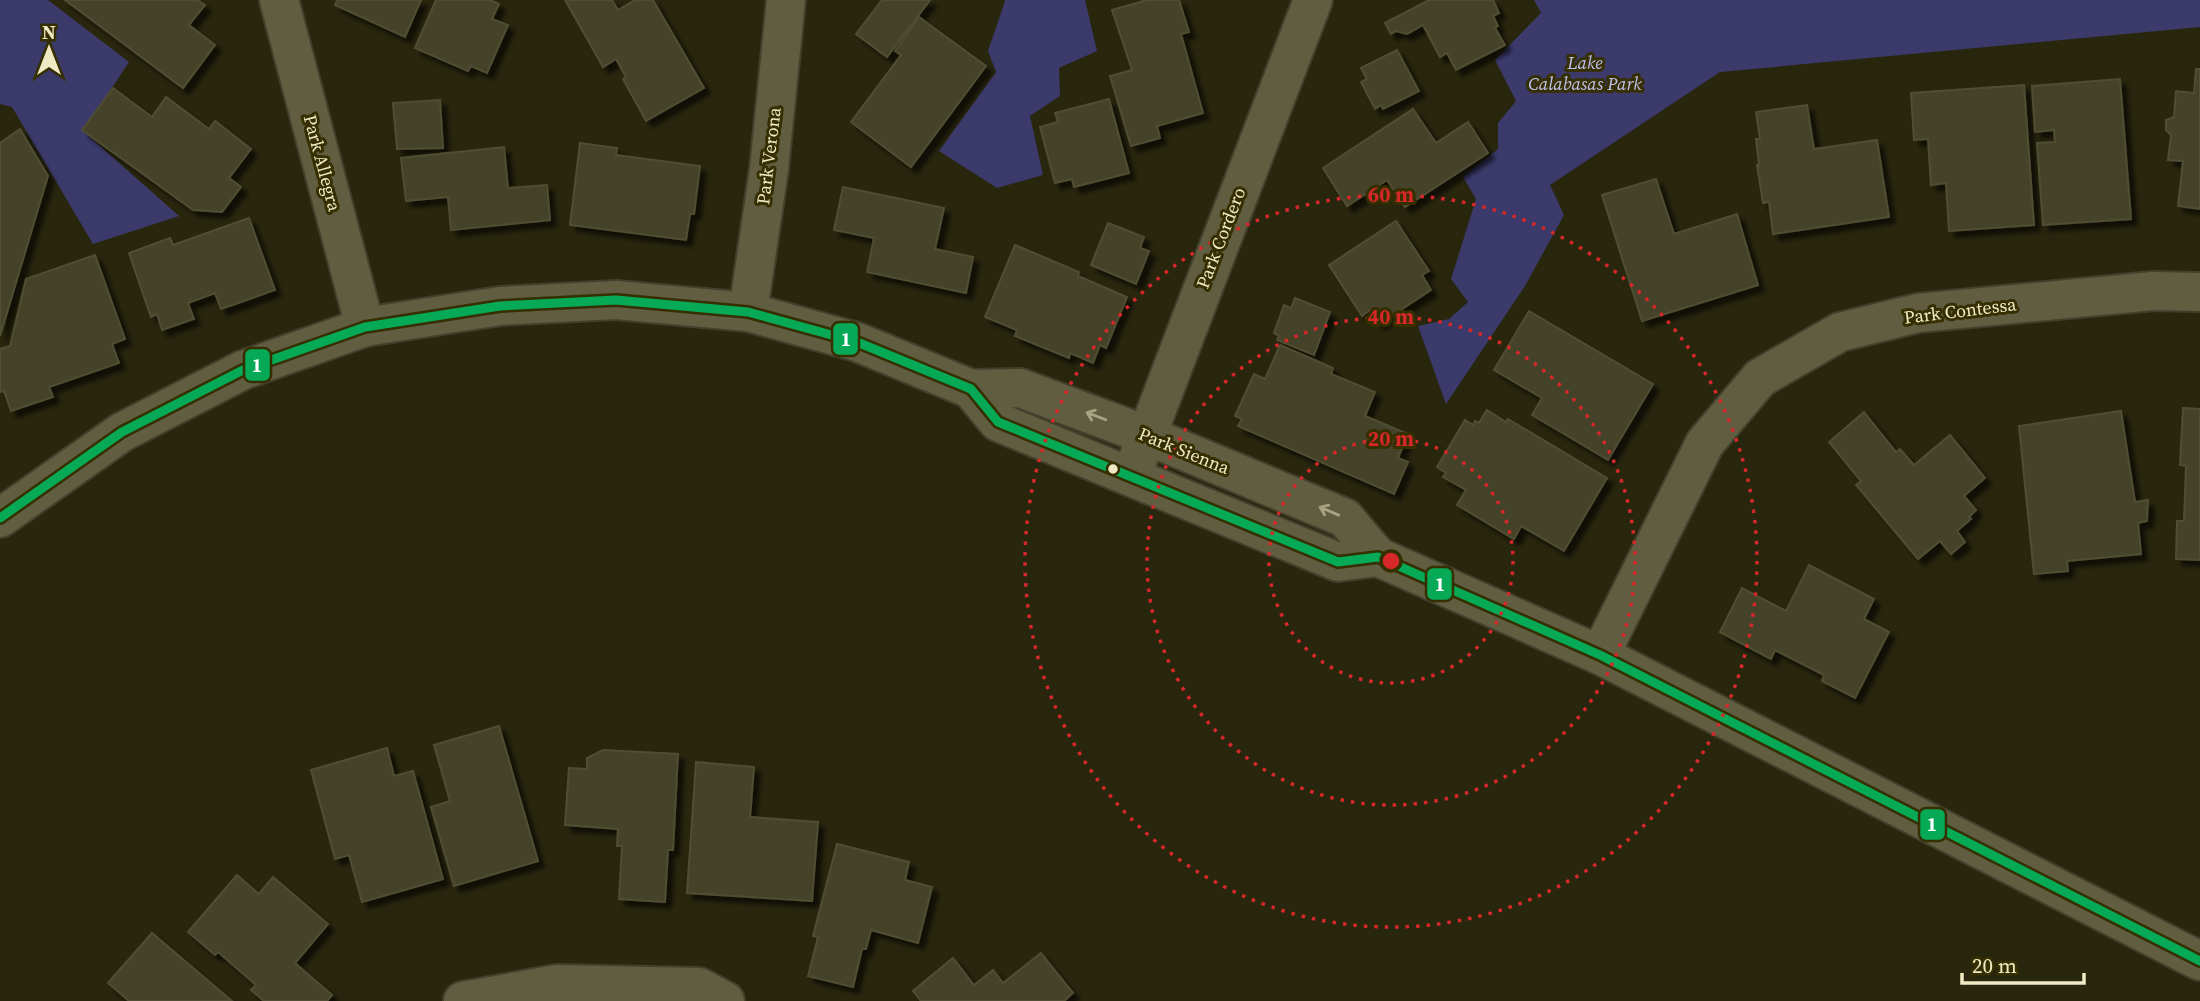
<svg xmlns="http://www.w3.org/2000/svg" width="2200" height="1001" font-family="'Source Serif 4',serif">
  <defs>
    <filter id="shadow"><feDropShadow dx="6" dy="6" stdDeviation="2" flood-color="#0009"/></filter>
  </defs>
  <rect width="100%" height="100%" fill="#29260e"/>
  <g fill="#3b3a6b">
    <path d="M0,0H48L129,62L83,131L179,216L93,244L12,107L0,104Z"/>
    <path d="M1004,0H1085L1097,51L1059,68L1060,96L1030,116L1043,175L997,188L939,151L996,72L988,51L1005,1Z"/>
    <path d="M1534,0H2200V27L1720,72L1550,185L1564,215L1525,286L1446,404L1418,326L1449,319L1468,302L1451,279L1476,199L1463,177L1498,149V123L1516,101L1495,60L1541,13Z"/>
  </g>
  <g fill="#45422b" stroke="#504d32" stroke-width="2" filter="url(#shadow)">
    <path d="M65,0H197L205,5L189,25L215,45L183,88Z"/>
    <path d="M337,0H421L405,37L335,5Z"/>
    <path d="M436,0H490L499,4L492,19L508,25L487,73L471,66L468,71L415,48Z"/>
    <path d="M565,0H612L618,10L635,0H653L704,88L646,121L623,79L626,77L616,59L603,67Z"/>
    <path d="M882,0H930L887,57L856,34Z"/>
    <path d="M1147,0H1179L1189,32L1181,34L1203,113L1157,126L1160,138L1131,146L1110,76L1132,70L1112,10Z"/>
    <path d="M1429,0H1493L1499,13L1493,16L1498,26L1495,28L1505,45L1456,70L1447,53L1440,57L1423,25L1407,34L1396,31L1391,34L1385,23Z"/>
    <path d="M919,17L986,66L911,167L851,122L901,55L895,51Z"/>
    <path d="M1397,50L1419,91L1383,109L1381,105L1375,109L1361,82L1367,79L1361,68Z"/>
    <path d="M2196,69H2200V209L2178,206L2183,161L2168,160L2171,135L2166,130V120L2174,117L2176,91L2194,93Z"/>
    <path d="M2120,79L2131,219L2043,225L2037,143L2055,142L2054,130L2035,132L2032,86Z"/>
    <path d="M2024,85L2034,225L1949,231L1946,183L1931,185L1928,139L1914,140L1911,93Z"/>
    <path d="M113,88L152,117L166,97L209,129L215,121L251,149L229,178L241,187L222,212L193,210L82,130Z"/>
    <path d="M1109,99L1129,173L1074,187L1072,179L1055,183L1040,127L1058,122L1055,113Z"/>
    <path d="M440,100L443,148L397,149L393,103Z"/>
    <path d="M1807,105L1814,149L1877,140L1889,217L1773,234L1769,202L1763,203L1757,165H1759L1756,139H1760L1756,112Z"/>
    <path d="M1413,109L1436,143L1468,122L1488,153L1405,207L1387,180L1347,206L1323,168Z"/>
    <path d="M20,129L48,176L0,336V143Z"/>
    <path d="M580,143L617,148L616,155L700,166L694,214H690L686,240L570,225Z"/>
    <path d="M504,147L508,188L547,185L550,220L451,230L448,197L406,201L401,158Z"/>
    <path d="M1656,179L1674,234L1737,214L1758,285L1642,321L1602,195Z"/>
    <path d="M843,187L944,208L935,249L973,257L966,293L867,272L874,238L834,230Z"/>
    <path d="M249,218L275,290L221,309L215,293L188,303L194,319L162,330L157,314L151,317L129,253L170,238L173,245Z"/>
    <path d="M1396,221L1429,271L1422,275L1431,290L1379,324L1370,310L1362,316L1329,265Z"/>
    <path d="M1108,223L1144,237L1140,248L1149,251L1136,284L1091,265Z"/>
    <path d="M1015,245L1079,272L1078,276L1127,297L1106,348L1100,345L1093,363L1070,353L1069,358L1015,336L1017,330L985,317Z"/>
    <path d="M95,255L125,339L112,344L119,363L49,387L53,397L11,411L4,391L0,392V349L10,346L26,279Z"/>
    <path d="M1295,298L1330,312L1314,355L1277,340L1279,336L1274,333L1284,305L1291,308Z"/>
    <path d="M1529,311L1653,384L1608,460L1532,415L1542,398L1494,370Z"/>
    <path d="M1280,345L1333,368L1331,374L1375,392L1365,416L1408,434L1398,458L1408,462L1394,494L1238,426L1242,419L1235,416L1254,374L1265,379Z"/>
    <path d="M2183,408L2200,409V560L2176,559L2177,521H2184L2186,466L2180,465Z"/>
    <path d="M1487,410L1506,422L1508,419L1607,478L1564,551L1521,526L1514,539L1457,505L1466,490L1443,477L1446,473L1437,467L1465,420L1473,425L1475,421L1479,423Z"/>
    <path d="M2121,411L2135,502L2148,500L2147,521L2138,523L2141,554L2067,561L2068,571L2034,574L2019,426Z"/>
    <path d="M1864,412L1896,452L1900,449L1914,465L1950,435L1985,478L1964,496L1976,510L1969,517L1971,519L1957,531L1965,542L1951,554L1940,541L1918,559L1856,485L1861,481L1829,442Z"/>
    <path d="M1809,565L1874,599L1864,619L1889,632L1855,698L1822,681L1824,675L1775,650L1771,659L1720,632L1742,588L1786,611Z"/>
    <path d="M499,726L538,861L454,886L431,807L450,801L434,745Z"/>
    <path d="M387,748L394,776L413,771L443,879L362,902L349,855L335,859L311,770Z"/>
    <path d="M603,750L678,754L673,850H668L665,902L619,899L622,846H617L618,829L565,825L569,768L587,769V758Z"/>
    <path d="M696,762L754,767L750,817L818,822L812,901L687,893Z"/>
    <path d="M837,844L909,862L905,880L932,887L918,943L871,930L866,949H862L853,987L808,976L818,937L813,936Z"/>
    <path d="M237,875L259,894L273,877L328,924L295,963L332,995L327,1001H264L251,990L256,985L218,952L215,955L188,932Z"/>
    <path d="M152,933L232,1001H129L108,983Z"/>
    <path d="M1041,953L1073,993L1064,1001H921L913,991L953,958L974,985L993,970L1003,983Z"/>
  </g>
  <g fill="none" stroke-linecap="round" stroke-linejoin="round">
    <g stroke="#423f2c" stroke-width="42">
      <g id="street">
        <path d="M279,0L365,327"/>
        <path d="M748,312L769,169L786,0"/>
        <path d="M971,389L998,422L1131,477L1338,562L1378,557"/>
        <path d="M1131,477L1313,0"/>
        <path d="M0,518L122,432L243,370L365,327L500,306L616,300L748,312L857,342L971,389L1020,388L1146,435L1345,518L1378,557L1600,655L2200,961"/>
        <path d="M1600,655L1705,443L1760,378L1840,332L1918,313L2153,291L2200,292"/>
        <path d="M463,1001L557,984L699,987L725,1001"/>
      </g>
    </g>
    <use href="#street" stroke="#605d41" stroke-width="38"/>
    <g stroke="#352f02" stroke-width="14">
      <path id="bus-1" d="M0,518L122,432L243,370L365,327L500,306L616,300L748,312L857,342L971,389L998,422L1338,562L1378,557L1600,655L2200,961"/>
    </g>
    <use href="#bus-1" stroke="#06aa56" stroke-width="9"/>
  </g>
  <defs><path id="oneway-shaft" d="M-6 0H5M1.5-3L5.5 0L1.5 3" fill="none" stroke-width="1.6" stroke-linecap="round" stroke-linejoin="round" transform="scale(1.75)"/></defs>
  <g stroke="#a8a482">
    <use href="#oneway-shaft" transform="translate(1096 416) rotate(-159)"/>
    <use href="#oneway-shaft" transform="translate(1329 511) rotate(-157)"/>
  </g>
  <g fill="none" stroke="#d62828" stroke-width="3.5" stroke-dasharray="3.5 7">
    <circle cx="1391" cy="561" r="122"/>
    <circle cx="1391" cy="561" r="244"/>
    <circle cx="1391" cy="561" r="366"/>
  </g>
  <circle fill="#efeac3" stroke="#352f02" stroke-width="2.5" cx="1113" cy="469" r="6"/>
  <g text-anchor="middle" stroke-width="6" stroke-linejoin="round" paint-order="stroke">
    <g font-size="18" font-style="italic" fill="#bfc2ee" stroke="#352f02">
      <text x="1585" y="69">Lake<tspan x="1585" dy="21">Calabasas Park</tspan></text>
    </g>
    <g font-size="18" fill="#efeac3" stroke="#352f02">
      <text transform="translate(769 156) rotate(-83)" y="6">Park Verona</text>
      <text transform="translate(322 163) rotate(75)" y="6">Park Allegra</text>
      <text transform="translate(1221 238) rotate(-69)" y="6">Park Cordero</text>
      <text transform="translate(1960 311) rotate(-7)" y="6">Park Contessa</text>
      <text transform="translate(1184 451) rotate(22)" y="6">Park Sienna</text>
    </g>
  </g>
  <circle cx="1391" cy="561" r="10" fill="#d62828" stroke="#352f02" stroke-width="3.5"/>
  <g font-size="21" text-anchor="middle" font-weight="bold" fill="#d62828" stroke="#352f02" stroke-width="6" stroke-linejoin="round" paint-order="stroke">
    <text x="1391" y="202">60 m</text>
    <text x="1391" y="324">40 m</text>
    <text x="1391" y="446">20 m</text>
  </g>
  <g stroke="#352f02" stroke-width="2.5">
    <rect x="832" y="322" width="27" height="34" rx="7" fill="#06aa56"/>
    <rect x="244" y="348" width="27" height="34" rx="7" fill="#06aa56"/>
    <rect x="1426" y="567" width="27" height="34" rx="7" fill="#06aa56"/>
    <rect x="1919" y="808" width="27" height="33" rx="7" fill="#06aa56"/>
  </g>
  <g font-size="19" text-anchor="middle" font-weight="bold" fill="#fff">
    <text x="846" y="346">1</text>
    <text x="257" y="372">1</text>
    <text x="1440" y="591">1</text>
    <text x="1932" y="831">1</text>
  </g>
  <g transform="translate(49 49)" stroke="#352f02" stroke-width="5" paint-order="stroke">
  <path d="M0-5L12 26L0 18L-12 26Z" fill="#efeac3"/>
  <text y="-10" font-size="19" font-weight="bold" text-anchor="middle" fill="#efeac3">N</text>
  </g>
  <path d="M1962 973v10h122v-10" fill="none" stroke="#efeac3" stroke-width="3.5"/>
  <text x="1972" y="973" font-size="21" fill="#efeac3" stroke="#352f02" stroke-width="5" paint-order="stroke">20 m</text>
</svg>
